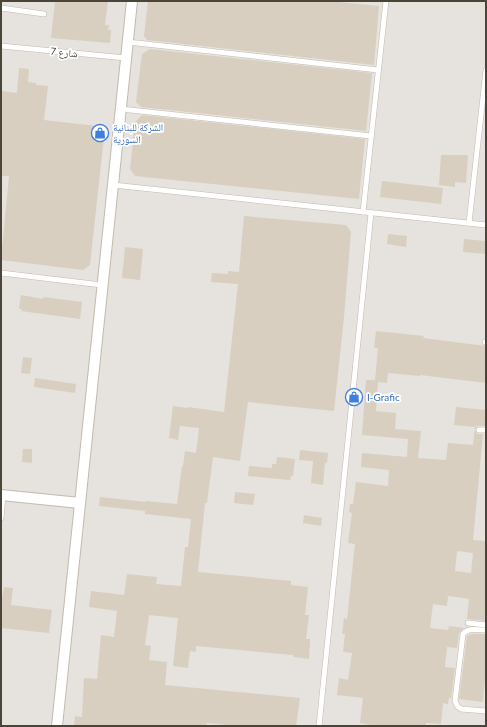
<svg xmlns="http://www.w3.org/2000/svg" width="487" height="727" font-family="Lato,'Noto Naskh Arabic',sans-serif">
  <rect width="100%" height="100%" fill="#f6f3ec"/>
  <rect fill="#e6e2dd" x="1" y="1" width="485" height="725"/>
  <g fill="#d8cfc1" fill-rule="evenodd">
    <path d="M55,1H108L105,25H109L108,30H111L110,43L51,38Z"/>
    <path d="M148,1H329L379,6L374,65L147,40L144,36Z"/>
    <path d="M150,49L372,73L366,131L141,107L136,102L142,54Z"/>
    <path d="M19,68L29,69L28,82L36,83V85L48,86L44,120L105,127L90,265L83,270L1,260L9,176H1V91L17,93Z"/>
    <path d="M142,115L365,139L359,199L135,176L130,169L135,122Z"/>
    <path d="M441,155H468L466,183L455,182V187L439,185Z"/>
    <path d="M382,181L443,188L441,204L380,197Z"/>
    <path d="M244,216L346,225L351,232L344,317L334,411L248,402L240,461L213,457L207,503H205L198,572L291,581V585L308,587L305,615H309L306,639H310L309,659L294,657L293,655L196,646V652L190,651L188,668L173,666L178,618L149,615L145,645L151,646L149,660L167,662L165,685L300,698L296,726H236L207,723L206,726H74L75,716L82,717L84,678L97,679L101,635L114,637L117,611L89,607L91,591L124,595L127,574L157,577L156,584L181,586L185,547H188L191,519L145,514V511L99,506L100,497L146,502V501L177,504L182,466H183L185,451L196,453L199,428L180,426L178,440L169,438L173,406L187,408L188,407L224,412L238,284L211,282L212,273L228,274V271L239,272Z"/>
    <path d="M388,234L407,236L406,247L387,244Z"/>
    <path d="M464,239L486,241V254L463,252Z"/>
    <path d="M125,247L143,249L140,280L122,278Z"/>
    <path d="M21,295L43,299V297L82,302L80,319L21,311L22,309H19Z"/>
    <path d="M376,331L424,336L423,338L486,346V383L420,375V376L388,373L387,383L378,382L376,411L396,413L395,429L421,431L418,458L446,460L448,443L473,445L475,427L454,425L456,407L486,410V426H477L475,430L477,434H483L473,540L486,541V621L467,619L469,599L448,596L447,606L433,604L430,628L448,630L449,626L464,628L459,633L457,648L447,647L445,667L455,668L451,698H449L448,704L443,703L441,724L426,723V726H376L360,723L363,698L337,695L339,678L348,680L352,653L343,652L345,634H342L344,618L347,619L355,544L348,543L352,513L349,512L350,504H353L356,482L388,486L389,470L361,467L362,453L407,457L408,439L362,435L366,380H375L378,348H374ZM457,551L473,553L471,573L455,571Z"/>
    <path d="M23,357L32,358L30,374L21,373Z"/>
    <path d="M35,378L76,384L75,393L34,387Z"/>
    <path d="M23,449H32V463L22,462Z"/>
    <path d="M300,450L328,453L327,463L325,462L323,485L311,483L313,461L299,460Z"/>
    <path d="M277,457L295,459L293,476H291L290,480L248,476L249,466L272,468V464H276Z"/>
    <path d="M235,492L255,494L253,505L234,503Z"/>
    <path d="M304,515L322,518L321,526L303,523Z"/>
    <path d="M4,587L13,588L11,605L52,610L49,633L1,628V604Z"/>
    <path d="M471,634H486V667L483,702L459,699L467,636Z"/>
  </g>
  <g fill="none" stroke-linecap="round" stroke-linejoin="round">
    <g stroke="#c2bbae" stroke-width="6">
      <g id="lane">
        <path d="M1,8L44,14"/>
        <path d="M128,42L378,70"/>
        <path d="M1,46L126,58"/>
        <path d="M121,109L371,136"/>
        <path d="M113,185L486,225"/>
        <path d="M363,212L386,1"/>
        <path d="M469,223L486,70"/>
        <path d="M1,273L102,285"/>
        <path d="M485,342H486"/>
        <path d="M479,430H486"/>
        <path d="M1,518L3,495"/>
        <path d="M468,623L486,625"/>
        <path d="M486,630C477,630 469,627 463,634L455,701L458,707L461,709L486,711"/>
        <path d="M319,726L371,213"/>
      </g>
    </g>
    <g stroke="#c2bbae" stroke-width="12">
      <g id="street">
        <path d="M1,495L80,503"/>
        <path d="M57,726L132,1"/>
      </g>
    </g>
    <use href="#lane" stroke="#fff" stroke-width="5"/>
    <use href="#street" stroke="#fff" stroke-width="10"/>
  </g>
  <defs>
    <g id="shop-ring" transform="scale(0.9)"><circle r="9.5" fill="#fff" stroke="#3f7fe0" stroke-width="1.5"/><path d="M-5-2.5h2.3a2.7 3.5 0 0 1 5.4 0H5L5.5 6h-11ZM-1.5-2.5h3a1.5 2.3 0 0 0-3 0Z" fill="#3f7fe0"/></g>
  </defs>
  <g fill-rule="evenodd">
    <use href="#shop-ring" x="100" y="133"/>
    <use href="#shop-ring" x="354" y="397"/>
  </g>
  <g text-anchor="middle" stroke-width="3.5" stroke-linejoin="round" paint-order="stroke">
    <g font-size="10" fill="#4b4439" stroke="#fff">
      <text transform="translate(64 52) rotate(6)" y="4">شارع 7</text>
    </g>
    <g font-size="10" fill="#366cbe" stroke="#fff" text-anchor="start">
      <text x="113" y="131">الشركة للبنانية<tspan x="113" dy="12">السورية</tspan></text>
      <text x="367" y="401">I-Grafic</text>
    </g>
  </g>
  <rect width="487" height="727" fill="none" stroke="#4b4439" stroke-width="4"/>
</svg>
